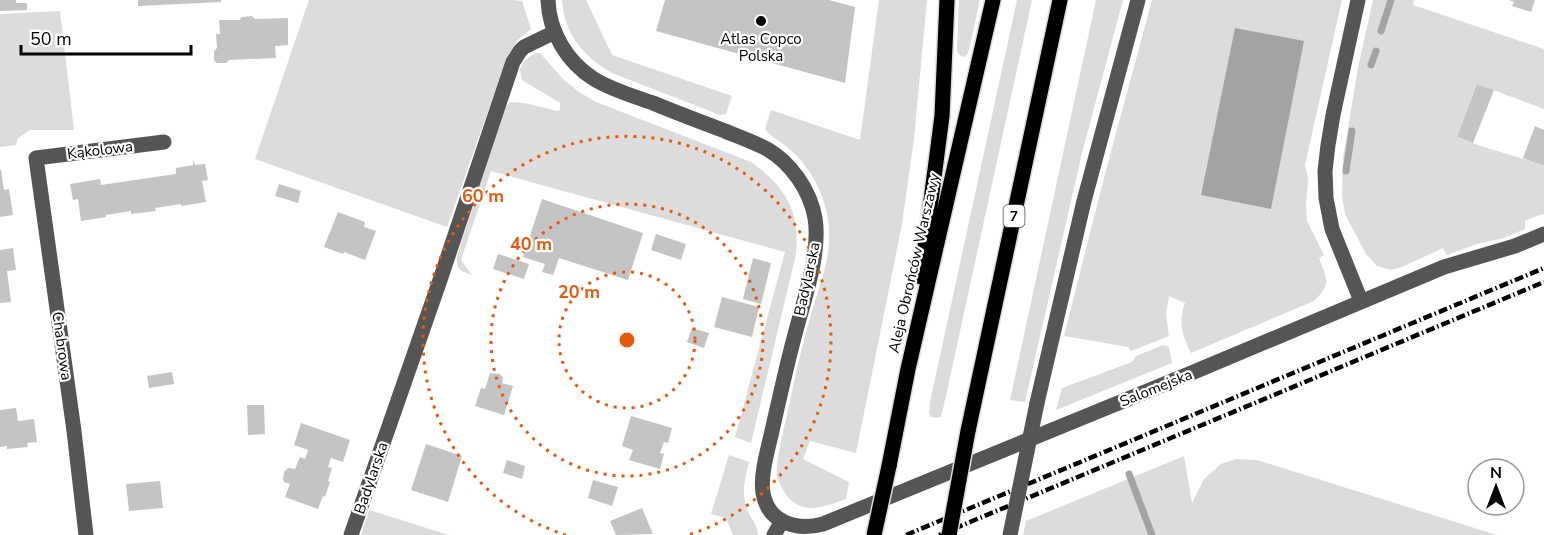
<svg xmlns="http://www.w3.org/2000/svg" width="1544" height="535" font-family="'Nunito Sans',sans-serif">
  <rect width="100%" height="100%" fill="#fff"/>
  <g fill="#dcdcdc">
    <path d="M309,0H514L522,1L531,29L518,40L508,55L447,227L255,159Z"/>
    <path d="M562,0H586L612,55L732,96L726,114L720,115L612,73C584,57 564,34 562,0Z"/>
    <path d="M879,0H927L914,138L902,224L856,453L810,441L803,459L849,482L846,499C824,507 801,517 785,493C782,488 779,483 777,477C775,466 783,431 786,419C793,388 799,356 808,325C817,291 834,256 828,219C823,190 809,165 786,146C778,140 771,137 765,129L771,110L860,140Z"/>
    <path d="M959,0H980L969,50L967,55L963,57L959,55L957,51Z"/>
    <path d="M1017,0H1032L944,405L941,417L937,418L931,417L929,414L930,402Z"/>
    <path d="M1096,0H1123L1082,153L1025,402L1010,400Z"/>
    <path d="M1152,0H1342L1305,165L1308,179L1306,205L1307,221L1324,255L1319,258C1327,279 1332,283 1314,301L1191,353C1182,335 1178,322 1185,303L1169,296L1166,314L1169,336L1131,351L1128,347L1064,336L1105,174Z"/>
    <path d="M1373,0H1414L1413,5L1544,49V109L1477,84L1457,137C1485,149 1515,155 1544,166V214H1542L1525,221V229L1504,238L1477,244L1447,255L1443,248L1402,267L1391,270L1377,266L1366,254L1345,214L1342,196L1343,158L1358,68Z"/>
    <path d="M60,11L74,130H30L18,138L16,145L0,147V14Z"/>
    <path d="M535,53H540L563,79L579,92L596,102L751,162C786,187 800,211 796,254L751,443L735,437L785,252L491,171L461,260L472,275C460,271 456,270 457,256L485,169L506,107L510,102C526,102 541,107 557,111L560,110V103L522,80L520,69L525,60Z"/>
    <path d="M1163,345L1169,347L1172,363L1056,410L1062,388L1132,362L1136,356Z"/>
    <path d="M729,455L749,462C745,477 741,494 747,509C750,518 758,525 758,535H733L726,518L711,514Z"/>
    <path d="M1184,456L1192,503L1204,479L1221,464L1236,459L1257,460L1497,535H1023L1026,521Z"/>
    <path d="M369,510L449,535H361Z"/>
  </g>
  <path fill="#a3a3a3" d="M1235,28L1304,41L1271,209L1201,195Z"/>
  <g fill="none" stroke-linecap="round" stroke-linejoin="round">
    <g stroke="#a3a3a3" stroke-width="7">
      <path d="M1381,31L1391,0"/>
      <path d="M1371,65L1376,51"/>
      <path d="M1346,171L1352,131"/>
      <path d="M1129,474L1152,535"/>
    </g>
  </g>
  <g fill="#c4c4c4">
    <path d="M0,0H16V3H27V10L0,11Z"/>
    <path d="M138,0H221V2L138,6Z"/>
    <path d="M665,0H829L855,7L845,83L656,31Z"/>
    <path d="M1509,0H1535L1531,12L1512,6L1514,2Z"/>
    <path d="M252,16L255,19L288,18V45L275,46L276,58L229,60L226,63H217L214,60V51L217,48L216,34H220L219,20H239L242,17Z"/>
    <path d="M1477,84L1494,90L1473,143L1457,137Z"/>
    <path d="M1535,126L1544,130V166L1523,158Z"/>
    <path d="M193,160L195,165L205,164L208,180L202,181L206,202L181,206V204L155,208L156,211L131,214V211L106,215V217L81,221L78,199L73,200L70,184L100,179L101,185L176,174V168L193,165Z"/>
    <path d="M0,170H1L4,190L9,189L13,215L0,217Z"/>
    <path d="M279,184L301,191L298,203L275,196Z"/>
    <path d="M542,199L643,233L628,280L559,258L553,275L542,272L545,264L523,257Z"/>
    <path d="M338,212L365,222L364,227L376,231L365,260L344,252L343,254L324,247Z"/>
    <path d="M656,234L686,244L681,260L651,250Z"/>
    <path d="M13,248L16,270L7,271L11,302L0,303V250Z"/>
    <path d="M498,254L529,264L524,279L493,269Z"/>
    <path d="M753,258L771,263L761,304L743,299Z"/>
    <path d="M722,297L759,307L752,337L714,327Z"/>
    <path d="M692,328L709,333L704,348L687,342Z"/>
    <path d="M172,372L174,384L149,388L147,376Z"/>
    <path d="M490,373L500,374L503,378L502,383L513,386L504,415L475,406L481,388L485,389Z"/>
    <path d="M247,405H264L265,434L248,435Z"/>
    <path d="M16,408L18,421L34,419L37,442L27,443L28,447L7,449V446L0,447V410Z"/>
    <path d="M631,416L672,428L668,443L664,442L660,453L664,454L660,469L629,460L633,450L622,446Z"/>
    <path d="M301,423L350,440L343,462L331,458L328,467L332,468L328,481L330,482L325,497L323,496L318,509L285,497L290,484L284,482L283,479L284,472L288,468L295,469L300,457L305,459L308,450L294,445Z"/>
    <path d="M426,444L462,456L448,502L411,490Z"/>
    <path d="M507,460L525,466L522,479L503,473Z"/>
    <path d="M593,480L618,487L612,506L588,498Z"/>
    <path d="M160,481L163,508L129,511L126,484Z"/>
    <path d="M642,508L653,534L616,535L610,521Z"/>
  </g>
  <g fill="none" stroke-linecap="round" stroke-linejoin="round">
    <g stroke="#dbdbdb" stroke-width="18">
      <g id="major">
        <path d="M921,277L942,116L947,0"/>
        <path d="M968,431L1060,0"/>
        <path d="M889,466L908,369L993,0"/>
      </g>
    </g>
    <g stroke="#555" stroke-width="15">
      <path d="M548,0C549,32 567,62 594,79C612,90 633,96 653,103C677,113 701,122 725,131C739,137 754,142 767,149C791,163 810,190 815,218C821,254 803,302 794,338C786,368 779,400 772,431C768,449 760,475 763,493C768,523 797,531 823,524L1189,374L1444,267L1515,246L1544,234"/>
      <path d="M1358,0L1333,115L1328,145L1325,171L1326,198L1332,229L1361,301"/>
      <path d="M1037,403L1084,201L1138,0"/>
      <path d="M86,535L74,431L36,158L164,142"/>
      <path d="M351,535L439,283L513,62L520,51L524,47L555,32"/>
      <path d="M774,535L782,521"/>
    </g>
    <use href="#major" stroke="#000" stroke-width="15"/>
    <g stroke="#000" stroke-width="4.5" stroke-dasharray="9 3 1.5 3" stroke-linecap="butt">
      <path d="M906,535L1544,268"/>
      <path d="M939,535L1544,282"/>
    </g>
    <g stroke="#dbdbdb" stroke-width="18" stroke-linecap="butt">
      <g id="major-bridge">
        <path d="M874,535L889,466"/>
        <path d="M949,535L968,431"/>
      </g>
    </g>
    <path stroke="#555" stroke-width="15" d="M1010,535L1037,403"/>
    <use href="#major-bridge" stroke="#000" stroke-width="15"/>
  </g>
  <g fill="none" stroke="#e8590c" stroke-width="3" stroke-dasharray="3 6">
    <circle cx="627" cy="340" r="68"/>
    <circle cx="627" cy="340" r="136"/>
    <path d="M566 535A204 204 0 1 1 688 535"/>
  </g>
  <circle fill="#000" stroke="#fff" stroke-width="2" cx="761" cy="21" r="6"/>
  <g text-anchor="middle" stroke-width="4.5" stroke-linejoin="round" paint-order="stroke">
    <rect fill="#fff" stroke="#4c4c4c" stroke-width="1.5" x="1003.5" y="205" width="21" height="22" rx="4.5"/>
    <g font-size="14" font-weight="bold" fill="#000">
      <text x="1014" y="221">7</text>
    </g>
    <g font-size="15" fill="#000" stroke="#fff">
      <text x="761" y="44">Atlas Copco<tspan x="761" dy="17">Polska</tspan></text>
    </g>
    <g font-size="15" fill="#000" stroke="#fff">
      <text transform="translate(100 150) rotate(-7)" y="5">Kąkolowa</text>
      <text transform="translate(914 263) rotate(-77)" y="5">Aleja Obrońców Warszawy</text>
      <text transform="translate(807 279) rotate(-78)" y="5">Badylarska</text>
      <text transform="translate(62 346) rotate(82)" y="5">Chabrowa</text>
      <text transform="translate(1156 388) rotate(-22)" y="5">Salomejska</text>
      <text transform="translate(371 478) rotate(-71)" y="5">Badylarska</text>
    </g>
  </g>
  <circle cx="627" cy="340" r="9" fill="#e8590c" stroke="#fff" stroke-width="3"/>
  <g font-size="18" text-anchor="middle" font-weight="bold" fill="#e8590c" stroke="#fff" stroke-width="4.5" stroke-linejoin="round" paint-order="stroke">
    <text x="483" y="202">60 m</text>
    <text x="531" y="250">40 m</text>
    <text x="579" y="298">20 m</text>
  </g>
  <g transform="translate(1496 487)"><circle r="28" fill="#ffffff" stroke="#999999" stroke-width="1.5"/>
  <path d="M0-4.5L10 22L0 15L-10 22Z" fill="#000000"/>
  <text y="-9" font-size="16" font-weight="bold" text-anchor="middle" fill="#000000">N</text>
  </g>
  <path d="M21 45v9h170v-9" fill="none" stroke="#000000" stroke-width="3"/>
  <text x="30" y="45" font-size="18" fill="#000000" stroke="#ffffff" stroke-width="4.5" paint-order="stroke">50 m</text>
</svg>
